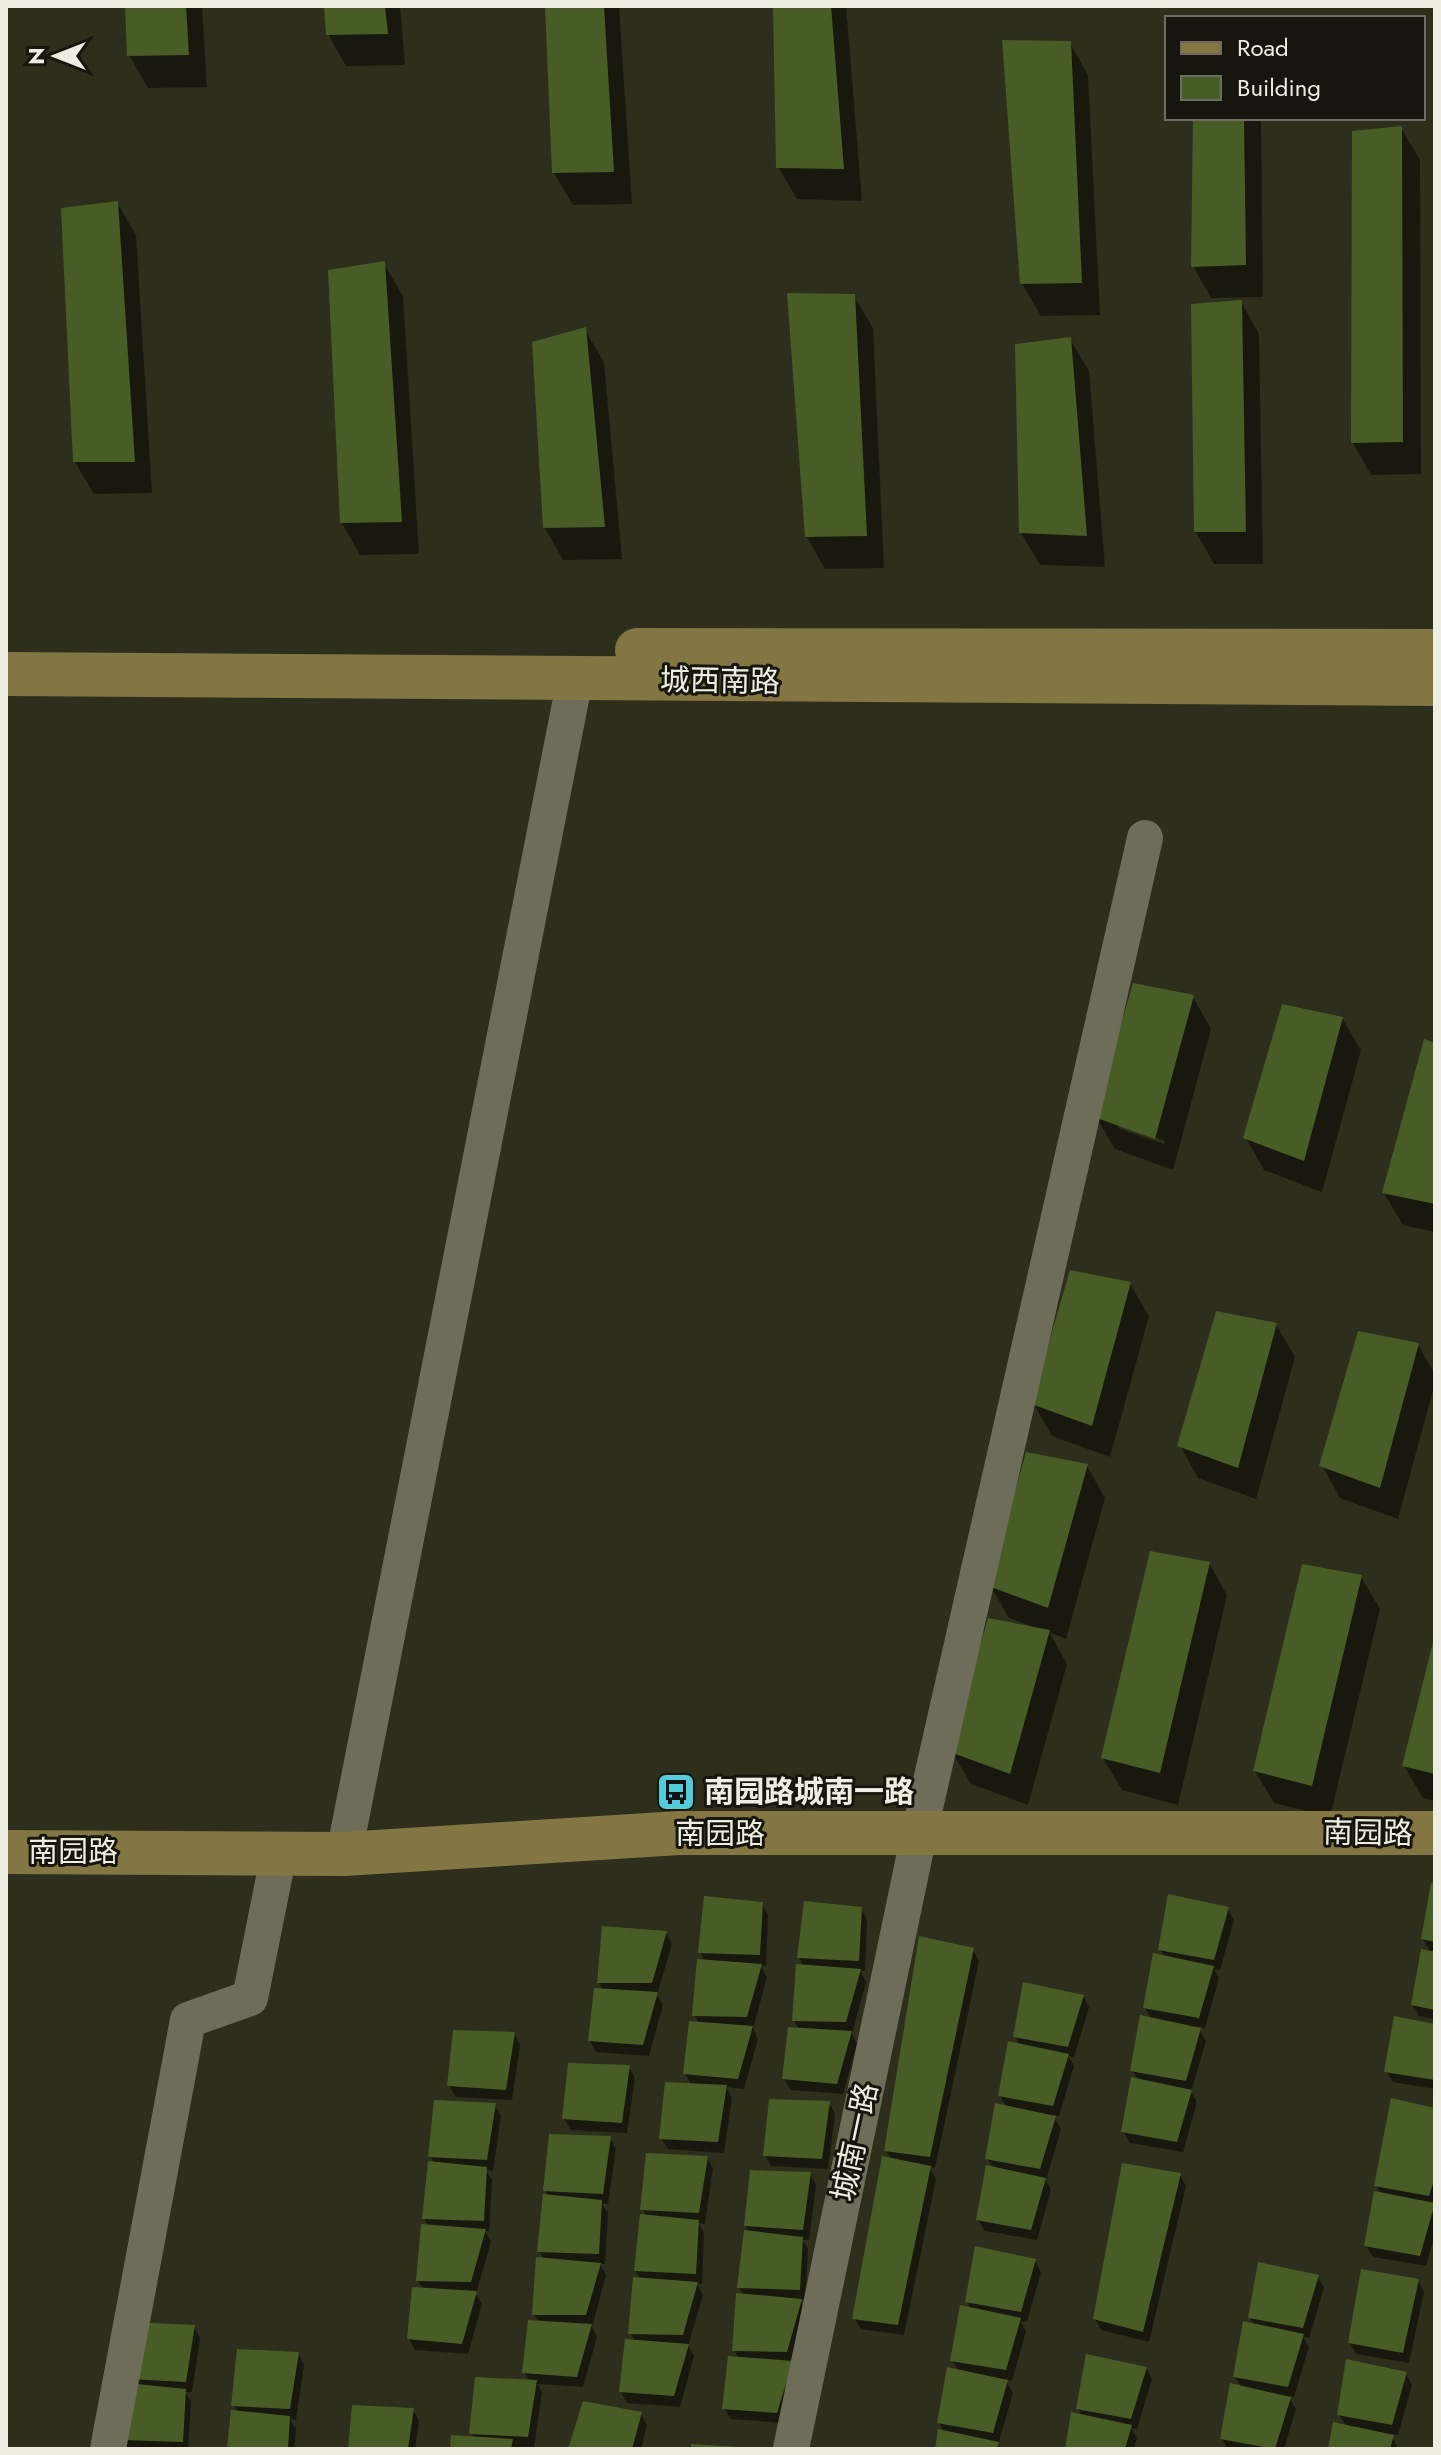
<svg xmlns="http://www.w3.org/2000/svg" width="1441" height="2455" font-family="Jost,'Noto Sans SC',sans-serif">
  <rect width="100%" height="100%" fill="#2e2e1c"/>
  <g fill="#0007" fill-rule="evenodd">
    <path d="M127,6H202L207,87L148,88L129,55Z"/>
    <path d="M326,6H400L405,65L346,66L328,34Z"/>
    <path d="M547,6H619L632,204L573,205L554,173Z"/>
    <path d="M775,6H846L862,201L797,199L778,167Z"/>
    <path d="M1070,43L1088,75L1100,315L1041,316L1022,284Z"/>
    <path d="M1195,118H1261L1263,297L1211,298L1193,266Z"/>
    <path d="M1401,128L1420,160L1421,474L1371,475L1353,443Z"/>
    <path d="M117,203L136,235L152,493L94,494L75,462Z"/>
    <path d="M384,264L403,296L419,554L360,555L342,523Z"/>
    <path d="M854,296L873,328L884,568L825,569L807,537Z"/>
    <path d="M1241,302L1259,334L1263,564H1214L1196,532Z"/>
    <path d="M585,330L604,362L622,559L563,560L545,528Z"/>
    <path d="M1070,339L1089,371L1105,567L1040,565L1021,533Z"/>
    <path d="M1193,997L1211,1029L1173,1170L1115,1149L1096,1117ZM1118,1124L1165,1141L1164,1144L1118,1128Z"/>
    <path d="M1342,1018L1361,1050L1322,1192L1264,1170L1246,1138Z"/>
    <path d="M1435,1045V1232L1403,1225L1384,1193Z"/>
    <path d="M1130,1284L1149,1316L1110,1457L1052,1436L1033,1403Z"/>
    <path d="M1276,1325L1295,1357L1256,1499L1198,1478L1180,1445Z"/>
    <path d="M1418,1345L1435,1374V1383L1398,1519L1340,1498L1322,1465Z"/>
    <path d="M1087,1466L1105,1498L1066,1639L1049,1632L1067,1664L1028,1805L971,1784L952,1752L1031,1626L1009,1618L990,1585Z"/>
    <path d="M1209,1563L1227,1595L1178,1805L1122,1790L1103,1758Z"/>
    <path d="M1361,1577L1380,1609L1330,1817L1274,1803L1255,1771Z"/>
    <path d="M1435,1638V1801L1423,1798L1404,1766Z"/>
    <path d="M1435,1886V1951H1430L1423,1939Z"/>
    <path d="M762,1904L768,1915L766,1966H761L767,1977L753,2029L758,2039L744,2089L726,2087L732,2098L724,2153L668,2149L661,2138L692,2085L685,2074L700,2024L694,2015L705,1962L700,1952Z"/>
    <path d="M861,1909L867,1920L865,1971H860L866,1982L852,2034L857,2044L843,2094L791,2090L784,2079L799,2029L794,2021L804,1967L799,1958Z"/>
    <path d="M1228,1909L1234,1920L1220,1970L1214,1969L1219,1978L1205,2028L1198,2027L1206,2041L1191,2092L1197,2102L1183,2152L1130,2143L1123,2132L1138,2080L1132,2070L1152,2020L1145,2008L1165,1957L1160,1950Z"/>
    <path d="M666,1933L672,1944L657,1995L663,2005L649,2056L596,2052L590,2041L604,1991L599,1983Z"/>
    <path d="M973,1950L979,1961L935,2168L929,2167L936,2179L904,2335L861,2329L854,2318L892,2160L886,2151Z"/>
    <path d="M1435,1955V2019L1419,2016L1413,2005Z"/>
    <path d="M1083,1996L1089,2007L1074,2057L1068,2056L1074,2066L1059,2116L1053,2115L1061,2129L1046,2180L1051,2190L1037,2240L985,2231L978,2220L993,2168L987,2158L1007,2108L1000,2096L1020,2045L1015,2037Z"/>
    <path d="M1435,2026V2089L1393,2082L1386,2071Z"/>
    <path d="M514,2034L520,2045L512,2100L456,2097L449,2086Z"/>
    <path d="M629,2067L635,2078L627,2133L571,2130L564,2119Z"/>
    <path d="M829,2103L835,2114L828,2169L771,2166L765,2155Z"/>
    <path d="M495,2105L501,2116L493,2171L486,2170L492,2180L489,2231H485L491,2242L476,2294L482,2304L468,2354L415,2350L409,2339L423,2289L418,2281L429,2227L424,2218L435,2164L430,2156Z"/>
    <path d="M1435,2110V2234L1426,2266L1373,2257L1366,2246L1381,2194L1376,2185Z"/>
    <path d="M610,2138L616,2149L608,2204H602L608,2213L605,2264H600L606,2275L592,2327L597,2337L583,2387L537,2384L542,2392L534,2447L452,2449L475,2439L471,2433L530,2381L524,2372L539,2323L534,2314L544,2260L539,2251L549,2197L545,2190Z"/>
    <path d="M707,2158L713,2168L705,2224L699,2223L704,2233L702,2284H697L703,2295L688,2346L694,2356L680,2407L627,2403L621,2392L636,2342L630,2333L641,2280L636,2271L647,2216L642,2209Z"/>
    <path d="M810,2174L816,2185L809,2240H802L808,2249L805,2300H800L807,2312L783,2423L731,2419L724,2408L739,2359L734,2350L744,2296L739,2287L750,2233L746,2226Z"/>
    <path d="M1180,2175L1186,2186L1149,2342L1101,2330L1095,2319Z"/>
    <path d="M1035,2261L1041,2272L1027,2322L1020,2321L1026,2331L1012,2381L1005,2379L1013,2393L998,2445L1001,2449H937L945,2433L939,2423L959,2372L952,2360L972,2310L967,2301Z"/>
    <path d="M1318,2277L1324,2288L1309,2338L1303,2337L1309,2347L1294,2397L1288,2396L1296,2409L1284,2449H1228L1222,2439L1242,2388L1235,2377L1255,2326L1250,2318Z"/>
    <path d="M1418,2281L1424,2292L1409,2363L1356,2354L1350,2343Z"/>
    <path d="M194,2327L200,2338L192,2392H185L191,2402L188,2449H122L128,2448L123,2440L130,2378Z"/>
    <path d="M298,2354L304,2365L296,2420L290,2419L296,2429L294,2449H229L238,2412L234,2405Z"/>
    <path d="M1146,2368L1152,2379L1137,2429L1131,2428L1137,2438L1134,2449H1067L1083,2417L1078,2409Z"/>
    <path d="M1406,2374L1412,2385L1398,2435L1391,2434L1398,2449H1330L1346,2426L1339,2414Z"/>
    <path d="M413,2410L419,2421L415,2449H350Z"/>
    <path d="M641,2414L647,2425L641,2449H570Z"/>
  </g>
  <g fill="#475d25">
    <path d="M125,6H186L189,55L127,56Z"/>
    <path d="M324,6H385L388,34L326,35Z"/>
    <path d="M545,6H604L614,172L552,173Z"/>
    <path d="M773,6H831L844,169L776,168Z"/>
    <path d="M1002,40L1071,41L1082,283L1020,284Z"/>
    <path d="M1193,118H1244L1246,265L1191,267Z"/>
    <path d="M1402,126L1403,442L1351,443L1352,131Z"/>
    <path d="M118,201L135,462H73L61,208Z"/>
    <path d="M385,261L402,522L340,523L328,270Z"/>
    <path d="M787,293L855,294L867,536L805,537Z"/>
    <path d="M1242,300L1246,532H1194L1191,304Z"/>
    <path d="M586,327L605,527L543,528L532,342Z"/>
    <path d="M1071,337L1087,536L1019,533L1015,344Z"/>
    <path d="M1133,983L1194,995L1155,1139L1094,1117Z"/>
    <path d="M1282,1004L1343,1017L1304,1161L1243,1138Z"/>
    <path d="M1424,1039L1435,1043V1204L1382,1193Z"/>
    <path d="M1070,1270L1131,1282L1092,1426L1031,1404Z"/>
    <path d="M1216,1311L1277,1323L1238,1468L1177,1446Z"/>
    <path d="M1358,1331L1419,1343L1380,1488L1319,1466Z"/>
    <path d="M1026,1452L1088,1464L1048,1608L988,1586Z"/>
    <path d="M1150,1551L1210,1562L1160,1773L1101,1758Z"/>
    <path d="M1302,1564L1362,1575L1312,1786L1253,1771Z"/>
    <path d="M988,1618L1050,1630L1010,1774L950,1752Z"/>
    <path d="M1435,1634V1774L1402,1766Z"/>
    <path d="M1431,1883L1435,1884V1942L1421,1939Z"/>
    <path d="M1168,1894L1229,1907L1214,1960L1158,1950Z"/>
    <path d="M704,1896L763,1902L760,1955L698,1953Z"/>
    <path d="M804,1901L862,1907L859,1961L797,1958Z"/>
    <path d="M602,1926L667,1931L652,1983H597Z"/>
    <path d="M919,1936L974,1948L930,2157L884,2151Z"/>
    <path d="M1421,1949L1435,1952V2010L1411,2005Z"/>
    <path d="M1153,1953L1214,1966L1199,2018L1143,2008Z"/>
    <path d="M697,1959L762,1964L747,2017L692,2016Z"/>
    <path d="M796,1964L861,1969L846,2022L792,2021Z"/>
    <path d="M1023,1982L1084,1995L1068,2047L1013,2037Z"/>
    <path d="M594,1988L658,1992L643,2045L588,2041Z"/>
    <path d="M1140,2015L1201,2028L1186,2081L1130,2071Z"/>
    <path d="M1394,2016L1435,2024V2080L1384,2072Z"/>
    <path d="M689,2021L753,2026L738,2079L683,2074Z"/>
    <path d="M788,2027L852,2031L837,2084L782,2079Z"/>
    <path d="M453,2030L515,2032L506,2090L447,2086Z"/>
    <path d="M1008,2041L1069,2054L1053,2106L998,2096Z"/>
    <path d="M568,2063L630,2065L622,2123L562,2119Z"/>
    <path d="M1131,2077L1192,2090L1177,2142L1121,2132Z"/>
    <path d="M665,2082L727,2085L718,2142L659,2139Z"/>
    <path d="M1391,2098L1435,2108V2177L1429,2196L1374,2186Z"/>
    <path d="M769,2099L830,2101L822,2159L763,2156Z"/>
    <path d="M434,2100L496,2103L487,2160L428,2157Z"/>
    <path d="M995,2103L1056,2116L1040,2169L985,2159Z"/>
    <path d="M549,2134L611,2136L603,2194L543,2191Z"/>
    <path d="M646,2153L708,2156L699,2213L640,2210Z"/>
    <path d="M882,2156L931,2166L898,2325L852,2319Z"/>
    <path d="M428,2161L487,2167L484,2221L422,2219Z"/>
    <path d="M1122,2163L1181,2173L1143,2332L1093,2319Z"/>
    <path d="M986,2165L1046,2178L1031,2230L976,2220Z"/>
    <path d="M750,2170L811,2172L803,2230L744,2226Z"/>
    <path d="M1374,2191L1435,2203L1420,2256L1364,2246Z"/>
    <path d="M543,2194L602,2200L599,2254L537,2252Z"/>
    <path d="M640,2214L699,2220L696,2274L634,2271Z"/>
    <path d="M421,2224L486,2229L471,2282L416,2281Z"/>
    <path d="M744,2230L803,2237L800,2290L737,2288Z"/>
    <path d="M975,2246L1036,2259L1021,2312L965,2302Z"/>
    <path d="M536,2257L601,2263L586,2315H532Z"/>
    <path d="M1258,2262L1319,2275L1303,2328L1248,2318Z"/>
    <path d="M1361,2269L1419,2279L1403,2353L1348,2343Z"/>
    <path d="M633,2277L698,2282L683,2335L628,2334Z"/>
    <path d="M412,2287L477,2291L462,2344L407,2339Z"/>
    <path d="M736,2293L802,2299L787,2352L732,2351Z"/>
    <path d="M960,2305L1021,2318L1006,2370L950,2361Z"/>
    <path d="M528,2320L592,2324L577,2377L522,2373Z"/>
    <path d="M1243,2321L1304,2334L1288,2387L1233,2377Z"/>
    <path d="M133,2322L195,2325L186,2382L127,2379Z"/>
    <path d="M625,2339L689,2344L674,2396L619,2392Z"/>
    <path d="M237,2349L299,2352L290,2409L231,2406Z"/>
    <path d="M1086,2354L1147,2367L1131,2419L1076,2409Z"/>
    <path d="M728,2356L793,2361L777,2413L722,2409Z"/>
    <path d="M1346,2359L1407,2372L1392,2425L1337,2415Z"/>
    <path d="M947,2367L1008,2380L993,2433L937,2423Z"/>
    <path d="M475,2377L537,2380L528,2437L469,2434Z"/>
    <path d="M127,2383L186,2389L183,2442L121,2440Z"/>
    <path d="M1230,2383L1291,2397L1275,2449L1220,2439Z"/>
    <path d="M583,2401L642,2412L632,2449H568Z"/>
    <path d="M352,2405L414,2408L408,2449H348Z"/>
    <path d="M231,2410L290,2416L288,2449H227Z"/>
    <path d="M1071,2412L1132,2425L1125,2449H1065Z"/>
    <path d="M1333,2422L1394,2435L1390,2449H1328Z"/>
    <path d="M938,2429L999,2442L997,2449H935Z"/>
    <path d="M451,2435L513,2439L511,2449H450Z"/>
    <path d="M691,2444L741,2447V2449H691Z"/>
  </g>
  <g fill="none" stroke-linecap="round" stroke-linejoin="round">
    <g stroke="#6d6d59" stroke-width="36">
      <path d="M344,1854L575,679"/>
      <path d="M108,2449L188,2020L250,1998L279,1853"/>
      <path d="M791,2449L919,1834L1145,838"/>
    </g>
    <g stroke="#837642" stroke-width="44">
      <path d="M637,650L1435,651"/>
      <path d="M6,674L1435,684"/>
      <path d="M6,1852L344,1854L679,1833H1435"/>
    </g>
  </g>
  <defs>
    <g id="bus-square" transform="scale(2)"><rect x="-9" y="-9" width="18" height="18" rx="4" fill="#53cbdb" stroke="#16160e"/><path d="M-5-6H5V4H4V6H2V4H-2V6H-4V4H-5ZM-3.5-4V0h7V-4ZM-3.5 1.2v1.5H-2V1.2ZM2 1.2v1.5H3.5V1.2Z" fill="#111"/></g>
  </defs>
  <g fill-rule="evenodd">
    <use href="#bus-square" x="676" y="1792"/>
  </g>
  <g text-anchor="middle" stroke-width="6" stroke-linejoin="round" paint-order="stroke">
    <g font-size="30" fill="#edede2" stroke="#16160e">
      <text transform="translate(720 681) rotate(1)" y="10">城西南路</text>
      <text transform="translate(1368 1833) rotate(1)" y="10">南园路</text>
      <text x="720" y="1844">南园路</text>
      <text x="73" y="1862">南园路</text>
      <text transform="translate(855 2142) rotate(-78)" y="10">城南一路</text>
    </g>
    <g font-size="30" font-weight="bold" fill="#edede2" stroke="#16160e" text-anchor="start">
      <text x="704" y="1802">南园路城南一路</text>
    </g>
  </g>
  <rect width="1441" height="2455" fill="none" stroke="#edede2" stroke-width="16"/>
  <rect x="1165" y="16" width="260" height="104" fill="#16160e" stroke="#6c6c63" stroke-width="2"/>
  <rect x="1181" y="42" width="40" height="12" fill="#837642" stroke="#6c6c63" stroke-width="2"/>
  <text x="1237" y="56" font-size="24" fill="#edede2">Road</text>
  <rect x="1181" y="76" width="40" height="24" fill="#475d25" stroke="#6c6c63" stroke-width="2"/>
  <text x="1237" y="96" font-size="24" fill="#edede2">Building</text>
  <g transform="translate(56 56) rotate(270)" stroke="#16160e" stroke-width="6" paint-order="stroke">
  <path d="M0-6L14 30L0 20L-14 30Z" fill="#edede2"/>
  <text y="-12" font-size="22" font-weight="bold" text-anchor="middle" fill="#edede2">N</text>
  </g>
</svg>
